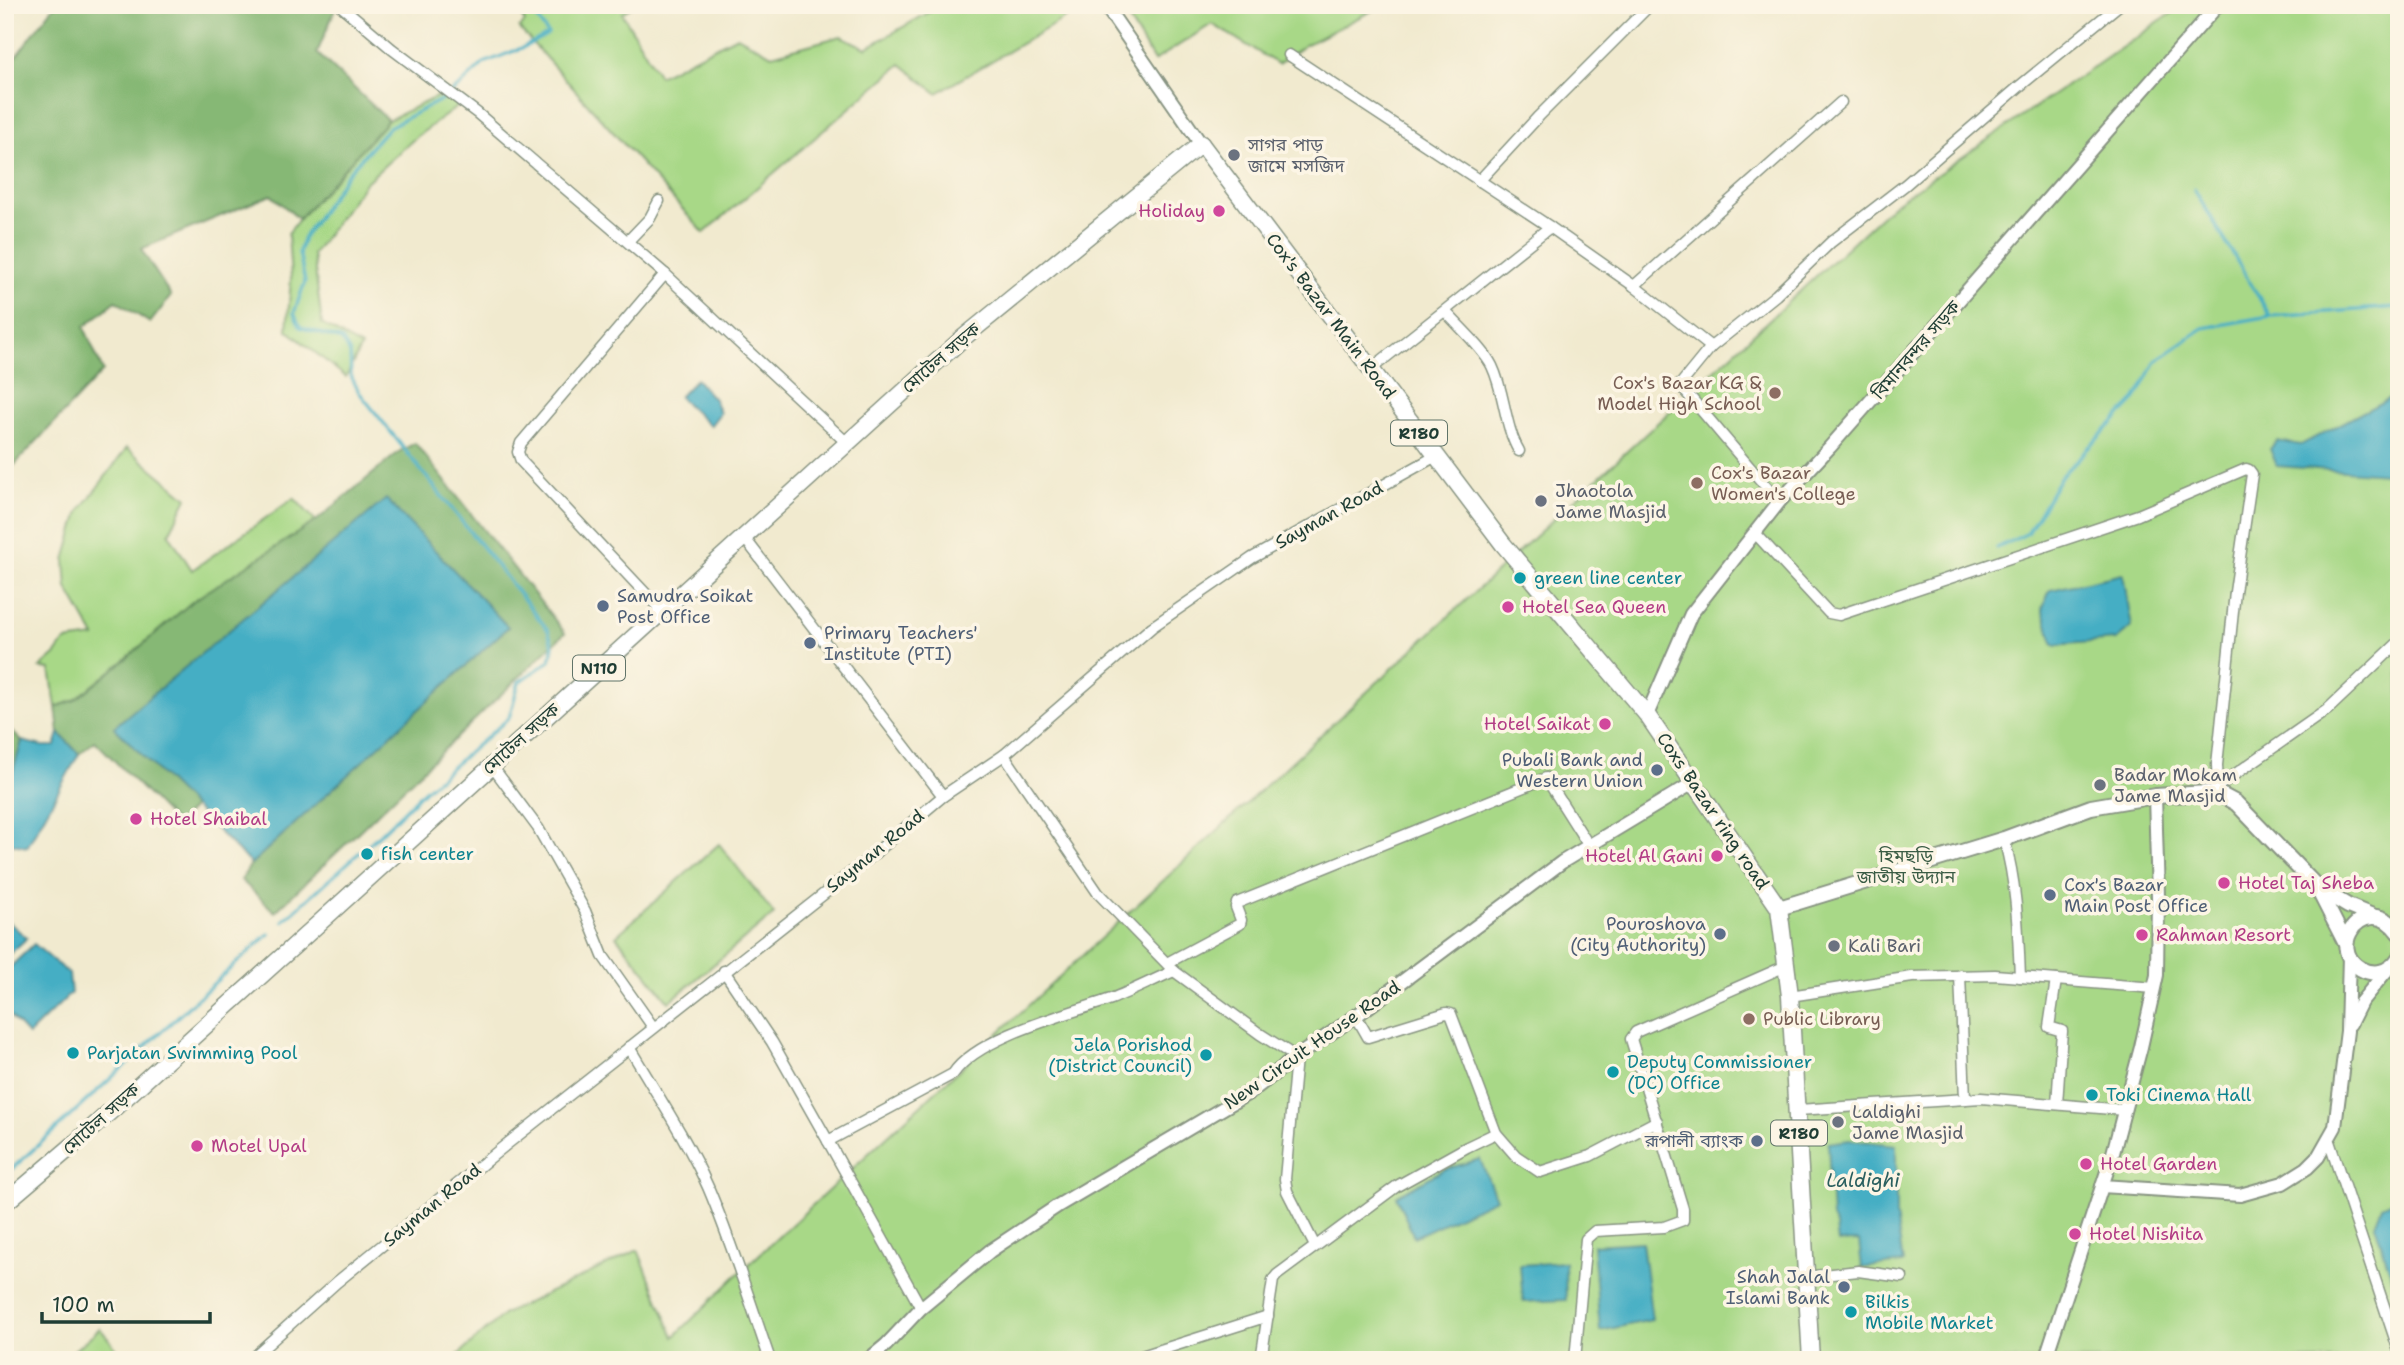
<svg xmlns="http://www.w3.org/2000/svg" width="2404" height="1365" font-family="'Shantell Sans','Noto Sans Bengali',sans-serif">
  <rect width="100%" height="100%" fill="#fcf5e5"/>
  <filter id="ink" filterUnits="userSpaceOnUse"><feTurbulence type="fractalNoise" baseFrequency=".0143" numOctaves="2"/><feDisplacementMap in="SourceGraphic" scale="14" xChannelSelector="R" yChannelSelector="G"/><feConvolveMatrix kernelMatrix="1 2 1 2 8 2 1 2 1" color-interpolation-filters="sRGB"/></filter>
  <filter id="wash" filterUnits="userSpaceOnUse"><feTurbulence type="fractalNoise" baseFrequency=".00686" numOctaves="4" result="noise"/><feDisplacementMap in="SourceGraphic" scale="28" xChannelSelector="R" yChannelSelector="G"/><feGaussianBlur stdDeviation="1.57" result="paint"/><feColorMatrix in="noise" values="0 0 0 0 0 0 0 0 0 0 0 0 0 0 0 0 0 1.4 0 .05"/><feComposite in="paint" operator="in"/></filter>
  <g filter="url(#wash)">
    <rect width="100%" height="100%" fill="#f1eacf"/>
    <g fill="#a8d887" stroke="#648a5e" stroke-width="2">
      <path d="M515,5H635L622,13L659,76L737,36L772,55L841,36L866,48L942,5H1087L937,93L901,64L704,233L519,28L525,22Z"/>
      <path d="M1120,5H1383L1305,45L1278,64L1212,24L1154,61Z"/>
      <path d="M2184,5H2399V1360H453L504,1314L638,1250L674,1337L734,1278L1894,204Z"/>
      <path d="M446,92L461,104L415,138L365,183L313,254L322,324L361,347L346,377L287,330L291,278L288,234L299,219L388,120Z"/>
      <path d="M127,448L187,498L169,534L192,570L294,498L316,521L193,601L120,664L75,700L56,707L50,669L40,668L56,654L65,641L95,637L67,588L65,560L79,512Z"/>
      <path d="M719,844L774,914L669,1002L616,936Z"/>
      <path d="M100,1328L125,1360H63Z"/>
    </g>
    <g fill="#86b874" stroke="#527a54" stroke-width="2">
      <path d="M55,5H337L317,53L388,120L299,219L271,195L141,249L171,296L150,323L116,301L84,327L103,371L5,475V71Z"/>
      <path d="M415,443L565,633L275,912L241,880L251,864L508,627L386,500L114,727L194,807L177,824L95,741L79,754L59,733L56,707L75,700L120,664L193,601L316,521L400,451Z"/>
      <path d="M5,725L22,741L5,798Z"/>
    </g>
    <g fill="#45aec4" stroke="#32767c" stroke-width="2">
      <path d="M696,379L714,399L720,413L710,426L679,397Z"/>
      <path d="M2399,393V475L2277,466L2270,449L2277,441L2301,445Z"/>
      <path d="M386,499L508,627L251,864L114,727Z"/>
      <path d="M2123,574L2132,627L2116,640L2054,645L2042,609L2050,590Z"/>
      <path d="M59,733L79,754L27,847L5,842V798L22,741L42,746H55Z"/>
      <path d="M5,919L27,938L5,958Z"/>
      <path d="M34,944L69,974L71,993L28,1035L5,1010V972Z"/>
      <path d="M1849,1140L1896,1145V1215L1903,1263L1862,1268L1859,1241L1838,1242L1836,1226L1832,1218L1828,1143Z"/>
      <path d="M1480,1159L1496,1199L1414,1237L1396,1196L1443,1170Z"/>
      <path d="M2399,1198V1301L2375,1224L2382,1206Z"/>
      <path d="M1642,1242L1652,1320L1600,1331L1593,1245Z"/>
      <path d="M1565,1262L1566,1300L1523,1302L1520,1265Z"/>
    </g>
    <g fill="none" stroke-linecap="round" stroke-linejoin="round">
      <g stroke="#45aec4" stroke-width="3.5">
        <path d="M2194,189L2270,316"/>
        <path d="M1997,548L2028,533L2061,476L2136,399L2156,361L2203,328L2270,316L2399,307"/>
        <path d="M283,921L379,835L425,790L509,718L519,682L550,661L553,646L548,630L359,392L351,376L350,353L342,340L300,327L294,313L305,282L299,252L304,237L348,173L389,127L441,100L461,85L484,63L524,47L548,34L528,5"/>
        <path d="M5,1175C94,1096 179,1013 269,934"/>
      </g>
    </g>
  </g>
  <g filter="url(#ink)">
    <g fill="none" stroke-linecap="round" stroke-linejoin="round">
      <g stroke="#889482" stroke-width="13">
        <g id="minor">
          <path d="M340,5L392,49L477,113L665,274"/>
          <path d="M1289,55L1550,227L1634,286L1711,347"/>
          <path d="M1479,181L1539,116L1650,5"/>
          <path d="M628,241L650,218L659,201"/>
          <path d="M1634,286L1841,102"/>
          <path d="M1445,311C1459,327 1483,348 1492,366C1505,393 1504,425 1519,451"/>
          <path d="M1371,369L1550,227"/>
          <path d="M1779,502L1680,385L1711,347L1776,295L1831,242L1905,185L2021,85L2119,5"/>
          <path d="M1756,534L1829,613L1839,615L2138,515L2246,469L2249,470L2252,474L2235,592L2217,765L2218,786"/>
          <path d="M743,536L943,796"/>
          <path d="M662,611L521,461L518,452L521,443L665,274L846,442"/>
          <path d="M1004,755L1098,893L1174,971L1260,1034L1296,1057L1285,1179L1287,1191L1315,1246"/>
          <path d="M492,766L538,828L585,911L603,956L653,1027"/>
          <path d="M2214,789L2327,710L2399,642"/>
          <path d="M2004,839C2017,884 2018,930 2020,977"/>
          <path d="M1167,963L1240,924L1241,920L1236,907L1237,903L1546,778L1589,846"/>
          <path d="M724,971L772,1042L828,1141"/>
          <path d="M1960,975L1965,1099"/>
          <path d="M2056,980L2049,1027L2062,1031L2057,1104"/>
          <path d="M1790,996L1912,977L1995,975L2154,988"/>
          <path d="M1356,1016L1368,1037L1446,1013L1451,1014L1496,1133L1516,1156L1540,1172L1590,1156L1657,1121"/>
          <path d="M629,1047C656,1093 686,1138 708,1187C732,1243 750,1302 770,1360"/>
          <path d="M1798,1110L1981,1098L2124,1110"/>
          <path d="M2329,1141L2399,1351"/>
          <path d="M1806,1277L1858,1271L1902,1277"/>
          <path d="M921,1308L828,1141L953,1074C977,1037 1068,1014 1111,999C1132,991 1153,980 1174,971"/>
          <path d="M250,1360L337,1282L507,1144L867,860L943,796L1004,755L1152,627L1252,558L1436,456"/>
          <path d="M1129,1360L1268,1316"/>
          <path d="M1261,1360L1273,1280L1277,1275L1397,1186L1467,1147L1496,1133"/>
          <path d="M1575,1360L1586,1239L1595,1231L1664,1227L1683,1220V1209L1631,1039L1636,1032L1788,965"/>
        </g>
      </g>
      <g stroke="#889482" stroke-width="16">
        <g id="tertiary">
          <path d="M1105,5L1201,144"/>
          <path d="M1647,715L1691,614L1779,502L1830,447L2218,5"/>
          <path d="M2350,1024L2361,1002L2387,970"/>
          <path d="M2102,1186L2240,1195L2283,1183L2307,1168L2318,1157L2335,1127L2347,1031L2349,956"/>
          <path d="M868,1360L886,1345L921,1308L990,1251L1059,1205L1252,1091L1296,1057L1356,1016L1562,862L1693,783"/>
          <path d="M2045,1360L2113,1153L2141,1047L2157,975L2158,897L2155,796"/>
        </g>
      </g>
      <g stroke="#889482" stroke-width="18">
        <g id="secondary">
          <path d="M2318,889L2346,944"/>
          <path d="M1779,908L2004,839L2091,807L2155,796L2208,793L2223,796L2236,803L2318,888L2348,906L2375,917"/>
          <path d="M2399,933C2392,923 2384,916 2372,917C2362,918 2354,924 2350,932C2333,963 2379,990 2399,958"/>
        </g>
      </g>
      <g stroke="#889482" stroke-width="19">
        <path id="primary" d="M1201,144L1503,544L1647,715L1779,908L1790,996L1811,1360"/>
      </g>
      <g stroke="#889482" stroke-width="19">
        <path id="trunk" d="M5,1203L72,1146L295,945L963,338L1201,144"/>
      </g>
      <use href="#minor" stroke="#fff" stroke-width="10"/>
      <use href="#tertiary" stroke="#fff" stroke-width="12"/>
      <use href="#secondary" stroke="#fff" stroke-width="14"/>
      <use href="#primary" stroke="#fff" stroke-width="16"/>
      <use href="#trunk" stroke="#fff" stroke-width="16"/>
    </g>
  </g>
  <g fill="#6b7280" stroke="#fcf5e5" stroke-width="2.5">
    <circle cx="1234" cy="155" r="7"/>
    <circle cx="1541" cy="501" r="7"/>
    <circle cx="2100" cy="785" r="7"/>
    <circle cx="1834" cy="946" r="7"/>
    <circle cx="1838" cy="1122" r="7"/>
  </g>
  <g fill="#d1479c" stroke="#fcf5e5" stroke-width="2.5">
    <circle cx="1219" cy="211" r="7"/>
    <circle cx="1508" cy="607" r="7"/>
    <circle cx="1605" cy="724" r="7"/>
    <circle cx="136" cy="819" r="7"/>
    <circle cx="1717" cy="856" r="7"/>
    <circle cx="2224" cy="883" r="7"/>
    <circle cx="2142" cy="935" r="7"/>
    <circle cx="197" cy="1146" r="7"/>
    <circle cx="2086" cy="1164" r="7"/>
    <circle cx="2075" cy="1234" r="7"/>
  </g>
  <g fill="#8d6e63" stroke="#fcf5e5" stroke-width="2.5">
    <circle cx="1775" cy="393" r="7"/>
    <circle cx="1697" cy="483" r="7"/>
    <circle cx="1749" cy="1019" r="7"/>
  </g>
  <g fill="#0f9aa8" stroke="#fcf5e5" stroke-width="2.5">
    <circle cx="1520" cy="578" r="7"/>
    <circle cx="367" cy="854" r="7"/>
    <circle cx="73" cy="1053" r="7"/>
    <circle cx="1206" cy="1055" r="7"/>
    <circle cx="1613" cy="1072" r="7"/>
    <circle cx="2092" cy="1095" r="7"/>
    <circle cx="1851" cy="1312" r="7"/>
  </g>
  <g fill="#5c6f8a" stroke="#fcf5e5" stroke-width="2.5">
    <circle cx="603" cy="606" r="7"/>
    <circle cx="810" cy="643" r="7"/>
    <circle cx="1657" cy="770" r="7"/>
    <circle cx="2050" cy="895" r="7"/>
    <circle cx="1720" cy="934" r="7"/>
    <circle cx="1757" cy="1141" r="7"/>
    <circle cx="1844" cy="1287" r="7"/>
  </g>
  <g text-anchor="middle" stroke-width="7" stroke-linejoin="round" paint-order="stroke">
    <g fill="#fcf5e5" stroke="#617469" stroke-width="2">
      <rect x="1391" y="420.5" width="56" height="25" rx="5"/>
      <rect x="573" y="655.5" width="52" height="25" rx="5"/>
      <rect x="1771" y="1120.5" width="56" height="25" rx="5"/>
    </g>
    <g font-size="16" font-weight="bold" fill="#1f3d34">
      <text x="1419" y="439">R180</text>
      <text x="599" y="674">N110</text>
      <text x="1799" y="1139">R180</text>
    </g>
    <g font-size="18" fill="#5b616d" stroke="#fcf5e5" text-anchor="start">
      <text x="1248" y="151">সাগর পাড়<tspan x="1248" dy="21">জামে মসজিদ</tspan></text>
      <text x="1555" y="497">Jhaotola<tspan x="1555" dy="21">Jame Masjid</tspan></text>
      <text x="2114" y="781">Badar Mokam<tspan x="2114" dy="21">Jame Masjid</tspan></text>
      <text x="1848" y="952">Kali Bari</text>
      <text x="1852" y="1118">Laldighi<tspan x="1852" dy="21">Jame Masjid</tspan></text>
    </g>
    <g font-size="18" fill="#b23c85" stroke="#fcf5e5" text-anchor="start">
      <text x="1205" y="217" text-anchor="end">Holiday</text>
      <text x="1522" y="613">Hotel Sea Queen</text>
      <text x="1591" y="730" text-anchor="end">Hotel Saikat</text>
      <text x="150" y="825">Hotel Shaibal</text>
      <text x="1703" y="862" text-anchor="end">Hotel Al Gani</text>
      <text x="2238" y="889">Hotel Taj Sheba</text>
      <text x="2156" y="941">Rahman Resort</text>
      <text x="211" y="1152">Motel Upal</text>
      <text x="2100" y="1170">Hotel Garden</text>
      <text x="2089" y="1240">Hotel Nishita</text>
    </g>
    <g font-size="18" fill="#1f3d34" stroke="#fcf5e5">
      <text transform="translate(1331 316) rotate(53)" y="6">Cox's Bazar Main Road</text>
      <text transform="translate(1916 350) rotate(-49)" y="6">বিমানবন্দর সড়ক</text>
      <text transform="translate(941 358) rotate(-41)" y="6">মোটেল সড়ক</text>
      <text transform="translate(1329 515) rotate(-29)" y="6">Sayman Road</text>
      <text transform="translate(521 739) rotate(-42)" y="6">মোটেল সড়ক</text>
      <text transform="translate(1713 811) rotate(56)" y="6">Coxs Bazar ring road</text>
      <text transform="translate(875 851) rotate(-39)" y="6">Sayman Road</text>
      <text transform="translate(1312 1045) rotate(-35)" y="6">New Circuit House Road</text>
      <text transform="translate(101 1119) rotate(-42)" y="6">মোটেল সড়ক</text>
      <text transform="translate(432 1205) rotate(-39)" y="6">Sayman Road</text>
    </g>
    <g font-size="18" fill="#785e54" stroke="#fcf5e5" text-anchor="start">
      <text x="1761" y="389" text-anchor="end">Cox's Bazar KG &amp;<tspan x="1761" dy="21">Model High School</tspan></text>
      <text x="1711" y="479">Cox's Bazar<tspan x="1711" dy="21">Women's College</tspan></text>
      <text x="1763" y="1025">Public Library</text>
    </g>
    <g font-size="18" fill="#0d838f" stroke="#fcf5e5" text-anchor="start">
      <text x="1534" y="584">green line center</text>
      <text x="381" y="860">fish center</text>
      <text x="1192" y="1051" text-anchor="end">Jela Porishod<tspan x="1192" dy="21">(District Council)</tspan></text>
      <text x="87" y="1059">Parjatan Swimming Pool</text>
      <text x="1627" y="1068">Deputy Commissioner<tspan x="1627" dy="21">(DC) Office</tspan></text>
      <text x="2106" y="1101">Toki Cinema Hall</text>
      <text x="1865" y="1308">Bilkis<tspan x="1865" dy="21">Mobile Market</tspan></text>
    </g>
    <g font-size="18" fill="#4e5e75" stroke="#fcf5e5" text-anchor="end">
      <text x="617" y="602" text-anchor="start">Samudra Soikat<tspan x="617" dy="21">Post Office</tspan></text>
      <text x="824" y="639" text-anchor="start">Primary Teachers'<tspan x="824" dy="21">Institute (PTI)</tspan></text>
      <text x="1643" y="766">Pubali Bank and<tspan x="1643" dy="21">Western Union</tspan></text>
      <text x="2064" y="891" text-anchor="start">Cox's Bazar<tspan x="2064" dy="21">Main Post Office</tspan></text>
      <text x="1706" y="930">Pouroshova<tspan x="1706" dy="21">(City Authority)</tspan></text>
      <text x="1743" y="1147">রূপালী ব্যাংক</text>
      <text x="1830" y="1283">Shah Jalal<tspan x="1830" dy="21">Islami Bank</tspan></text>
    </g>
    <g font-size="18" fill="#3a5c45" stroke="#fcf5e5">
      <text x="1906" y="862">হিমছড়ি<tspan x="1906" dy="21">জাতীয় উদ্যান</tspan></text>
    </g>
    <g font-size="19" font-style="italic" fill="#2a5f5f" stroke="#fcf5e5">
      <text x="1863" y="1187">Laldighi</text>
    </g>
  </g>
  <rect width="2404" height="1365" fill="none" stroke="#fcf5e5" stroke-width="28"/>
  <path d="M42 1312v10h168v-10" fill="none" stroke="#1f3d34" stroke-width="3.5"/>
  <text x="52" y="1312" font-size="21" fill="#1f3d34" stroke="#fcf5e5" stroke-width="5" paint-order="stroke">100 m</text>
</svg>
